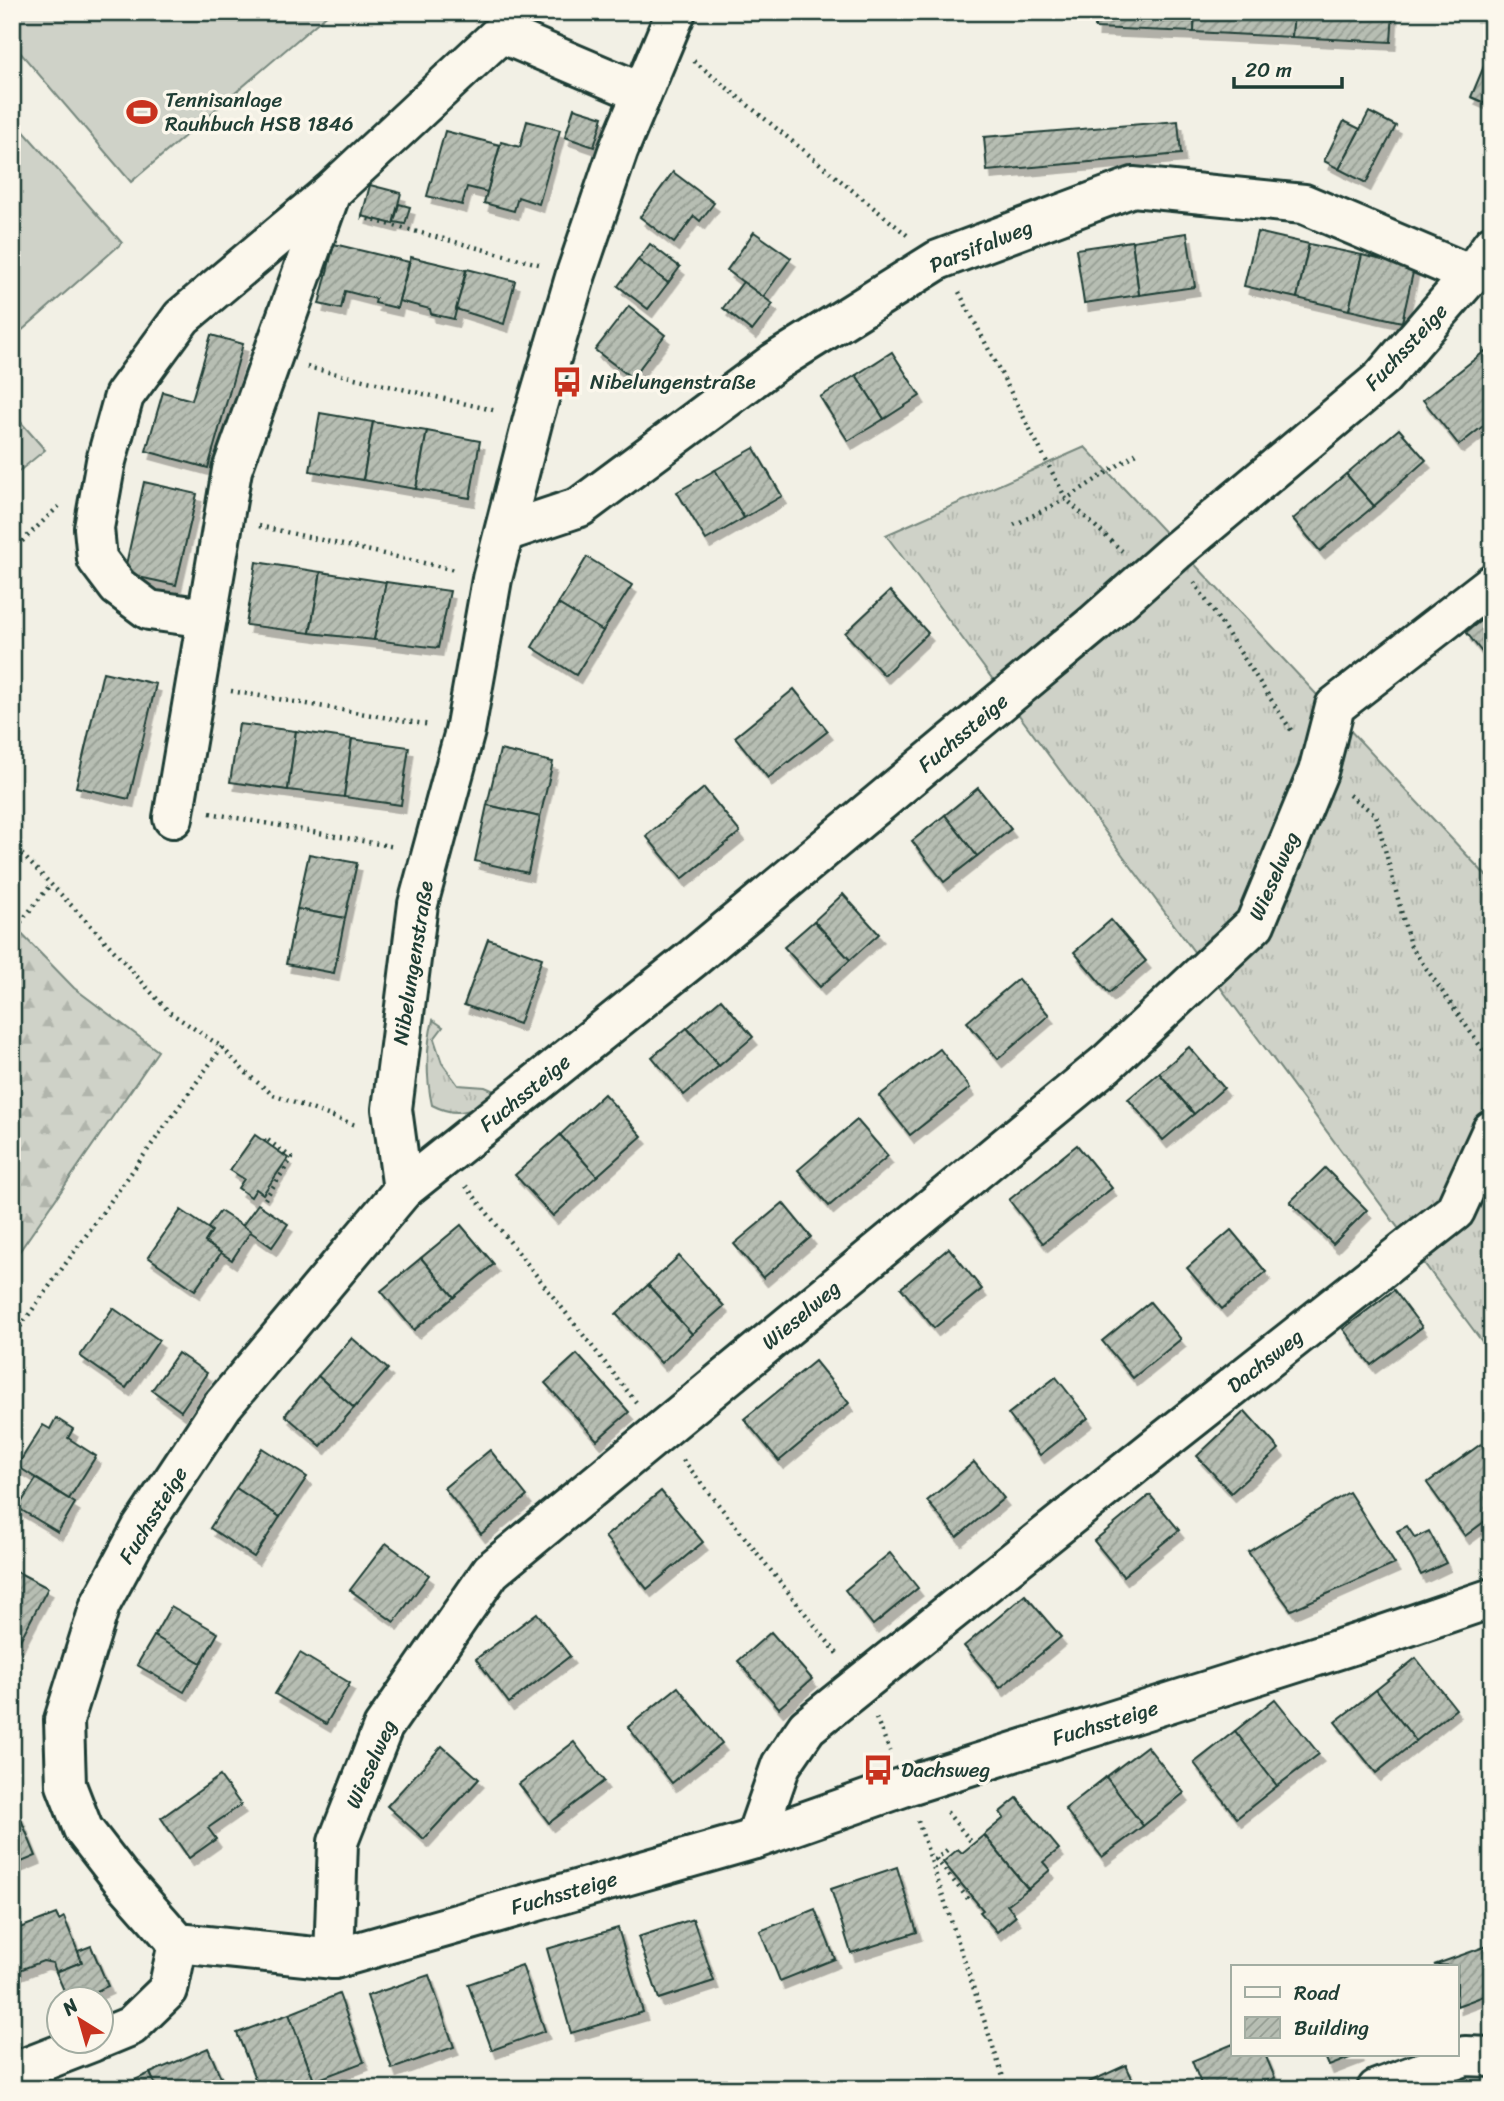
<svg xmlns="http://www.w3.org/2000/svg" width="1504" height="2101" font-family="Sriracha,sans-serif">
  <defs>
    <pattern id="grass-tufts" width="24" height="20" patternUnits="userSpaceOnUse" patternTransform="scale(1.75)"><rect width="24" height="20" fill="#cfd2c8"/><path d="M3 7l-1-3M5 7V3M7 7l1-3M15 17l-1-3M17 17v-4M19 17l1-3" fill="none" stroke="#b1b5ac"/></pattern>
    <pattern id="forest-firs" width="22" height="20" patternUnits="userSpaceOnUse" patternTransform="scale(1.75)"><rect width="22" height="20" fill="#cfd2c8"/><path d="M5 1l3.5 6h-7zM16 11l3.5 6h-7z" fill="#b1b5ac"/></pattern>
    <pattern id="building-hatch" width="6" height="6" patternUnits="userSpaceOnUse" patternTransform="scale(1.75)"><rect width="6" height="6" fill="#b7beb3"/><path d="M-1 1l2-2M0 6l6-6M5 7l2-2" fill="none" stroke="#949c92"/></pattern>
    <filter id="shadow"><feDropShadow dx="4.5" dy="8" stdDeviation="0" flood-color="#0004"/></filter>
  </defs>
  <rect width="100%" height="100%" fill="#f2f0e5"/>
  <filter id="ink" filterUnits="userSpaceOnUse"><feTurbulence type="fractalNoise" baseFrequency=".0143" numOctaves="2"/><feDisplacementMap in="SourceGraphic" scale="14" xChannelSelector="R" yChannelSelector="G"/><feConvolveMatrix kernelMatrix="1 2 1 2 8 2 1 2 1" color-interpolation-filters="sRGB"/></filter>
  <g filter="url(#ink)">
    <g fill="url(#grass-tufts)" stroke="#77887e" stroke-width="2">
      <path d="M1085,447L1492,882V1355L886,535Z"/>
      <path d="M433,1020L443,1027L434,1039L442,1063L458,1085L485,1087L499,1093C475,1109 461,1120 432,1105C426,1078 426,1046 433,1020Z"/>
    </g>
    <path fill="url(#forest-firs)" stroke="#77887e" stroke-width="2" d="M12,924L74,988L158,1051L12,1262Z"/>
    <g fill="#cfd2c8" stroke="#77887e" stroke-width="2">
      <path d="M12,12H330L131,182L12,43Z"/>
      <path d="M12,118L122,243L12,339Z"/>
      <path d="M12,412L45,450L12,477Z"/>
    </g>
    <g fill="url(#building-hatch)" stroke="#1f3d34" stroke-width="2" filter="url(#shadow)">
      <path d="M1096,12H1195L1194,32L1095,28Z"/>
      <path d="M1195,12H1294L1292,37L1194,32Z"/>
      <path d="M1294,12H1393L1391,42L1292,37Z"/>
      <path d="M1492,47V106L1471,97Z"/>
      <path d="M574,108L603,117L594,147L565,137Z"/>
      <path d="M1369,112L1396,126L1366,183L1339,169Z"/>
      <path d="M527,121L560,130L539,204L518,197L514,211L484,203L501,142L520,147Z"/>
      <path d="M1178,121L1181,154L987,171L984,137Z"/>
      <path d="M1344,121L1360,129L1339,169L1324,161Z"/>
      <path d="M445,131L500,145L487,192L467,187L462,205L427,196Z"/>
      <path d="M673,172L714,203L700,221L694,216L674,243L640,217Z"/>
      <path d="M370,185L401,193L393,224L362,216Z"/>
      <path d="M399,204L410,207L405,224L394,222Z"/>
      <path d="M754,232L791,258L763,297L727,270Z"/>
      <path d="M1257,232L1309,244L1297,298L1244,286Z"/>
      <path d="M1187,233L1195,287L1139,295L1132,241Z"/>
      <path d="M1132,241L1139,295L1084,303L1076,249Z"/>
      <path d="M334,244L409,262L397,308L375,303L376,299L345,291L341,309L319,304Z"/>
      <path d="M650,244L680,267L668,283L638,260Z"/>
      <path d="M1309,244L1362,255L1349,310L1297,298Z"/>
      <path d="M1362,255L1414,268L1402,322L1349,310Z"/>
      <path d="M411,257L466,270L454,319L431,314L430,309L399,301Z"/>
      <path d="M638,260L668,283L648,309L618,286Z"/>
      <path d="M467,269L515,281L504,324L456,309Z"/>
      <path d="M743,282L773,304L752,331L723,308Z"/>
      <path d="M629,306L665,335L632,378L595,350Z"/>
      <path d="M211,335L243,344L208,468L146,451L163,392L192,400Z"/>
      <path d="M1485,351L1492,360V419L1459,445L1423,400Z"/>
      <path d="M892,352L920,396L884,419L856,375Z"/>
      <path d="M856,375L884,419L848,441L820,397Z"/>
      <path d="M320,413L373,422L363,480L310,471Z"/>
      <path d="M373,422L427,431L416,489L363,480Z"/>
      <path d="M1399,429L1426,460L1374,506L1346,474Z"/>
      <path d="M427,431L480,441L470,498L416,489Z"/>
      <path d="M754,448L782,496L744,518L715,470Z"/>
      <path d="M715,470L744,518L706,540L677,492Z"/>
      <path d="M1346,474L1374,506L1320,551L1293,519Z"/>
      <path d="M144,482L197,494L176,585L124,574Z"/>
      <path d="M587,557L632,585L603,631L558,604Z"/>
      <path d="M256,562L321,572L310,633L246,625Z"/>
      <path d="M321,572L386,582L374,640L310,633Z"/>
      <path d="M386,582L450,591L438,648L374,640Z"/>
      <path d="M890,591L928,633L884,675L845,633Z"/>
      <path d="M558,604L603,631L576,675L532,647Z"/>
      <path d="M1492,612V665L1466,632Z"/>
      <path d="M103,672L156,684L129,799L76,787Z"/>
      <path d="M794,689L828,731L768,778L735,737Z"/>
      <path d="M239,724L296,731L288,790L230,782Z"/>
      <path d="M296,731L352,739L344,797L288,790Z"/>
      <path d="M352,739L409,747L401,805L344,797Z"/>
      <path d="M500,750L553,762L540,817L487,805Z"/>
      <path d="M704,788L740,832L682,879L646,836Z"/>
      <path d="M978,788L1011,829L977,856L945,815Z"/>
      <path d="M487,805L540,817L528,873L475,861Z"/>
      <path d="M945,815L977,856L944,882L912,841Z"/>
      <path d="M309,854L357,863L345,918L297,909Z"/>
      <path d="M843,894L879,934L850,960L814,921Z"/>
      <path d="M297,909L345,918L334,973L286,964Z"/>
      <path d="M1111,920L1146,961L1109,993L1074,952Z"/>
      <path d="M814,921L850,960L820,987L784,947Z"/>
      <path d="M488,939L542,958L519,1024L464,1005Z"/>
      <path d="M1018,979L1049,1015L998,1059L967,1022Z"/>
      <path d="M721,999L753,1037L719,1066L687,1028Z"/>
      <path d="M687,1028L719,1066L684,1095L652,1057Z"/>
      <path d="M1189,1047L1224,1088L1194,1114L1159,1073Z"/>
      <path d="M940,1049L970,1088L910,1135L879,1096Z"/>
      <path d="M1159,1073L1194,1114L1163,1140L1128,1099Z"/>
      <path d="M604,1094L642,1136L597,1176L560,1135Z"/>
      <path d="M857,1120L888,1156L829,1206L798,1170Z"/>
      <path d="M255,1135L288,1158L263,1194L256,1189L251,1197L238,1188L244,1179L230,1170Z"/>
      <path d="M560,1135L597,1176L553,1216L515,1175Z"/>
      <path d="M1077,1145L1112,1188L1043,1243L1009,1200Z"/>
      <path d="M1325,1168L1367,1210L1333,1244L1290,1202Z"/>
      <path d="M783,1203L811,1237L763,1278L734,1244Z"/>
      <path d="M258,1204L288,1224L272,1247L242,1226Z"/>
      <path d="M181,1210L212,1231L205,1242L221,1253L195,1290L148,1257Z"/>
      <path d="M220,1211L251,1231L232,1260L205,1242L212,1231L208,1228Z"/>
      <path d="M461,1225L494,1264L454,1297L421,1258Z"/>
      <path d="M1231,1230L1266,1272L1222,1309L1187,1268Z"/>
      <path d="M949,1248L982,1289L934,1328L901,1288Z"/>
      <path d="M679,1256L724,1306L692,1334L648,1285Z"/>
      <path d="M421,1258L454,1297L414,1330L381,1291Z"/>
      <path d="M648,1285L692,1334L661,1363L616,1314Z"/>
      <path d="M1394,1290L1422,1327L1371,1365L1343,1329Z"/>
      <path d="M1150,1302L1181,1339L1133,1378L1102,1341Z"/>
      <path d="M113,1308L159,1340L126,1388L80,1356Z"/>
      <path d="M352,1338L388,1369L354,1408L318,1376Z"/>
      <path d="M178,1353L207,1373L181,1411L152,1390Z"/>
      <path d="M577,1354L629,1412L597,1440L545,1383Z"/>
      <path d="M815,1361L849,1403L779,1461L744,1419Z"/>
      <path d="M318,1376L354,1408L321,1446L285,1415Z"/>
      <path d="M1056,1377L1088,1418L1040,1455L1008,1414Z"/>
      <path d="M1245,1411L1279,1449L1231,1493L1197,1456Z"/>
      <path d="M56,1418L73,1429L68,1438L96,1456L69,1499L17,1466L43,1425L50,1429Z"/>
      <path d="M1481,1444L1492,1459V1516L1465,1536L1427,1483Z"/>
      <path d="M262,1448L307,1477L280,1517L236,1488Z"/>
      <path d="M490,1450L527,1496L481,1534L444,1488Z"/>
      <path d="M974,1462L1004,1498L957,1537L927,1501Z"/>
      <path d="M36,1479L75,1503L58,1532L18,1508Z"/>
      <path d="M236,1488L280,1517L254,1557L210,1528Z"/>
      <path d="M661,1491L703,1542L647,1589L605,1537Z"/>
      <path d="M1349,1492L1395,1564L1291,1610L1248,1552Z"/>
      <path d="M1150,1495L1179,1530L1123,1576L1094,1541Z"/>
      <path d="M1407,1526L1415,1538L1429,1531L1446,1563L1421,1575L1397,1531Z"/>
      <path d="M386,1543L429,1575L394,1622L350,1590Z"/>
      <path d="M890,1553L918,1588L873,1625L845,1590Z"/>
      <path d="M12,1569L48,1588L18,1644L12,1641Z"/>
      <path d="M1025,1595L1061,1637L1000,1688L964,1646Z"/>
      <path d="M171,1606L218,1633L201,1663L154,1636Z"/>
      <path d="M537,1613L570,1656L509,1703L476,1659Z"/>
      <path d="M771,1632L812,1679L779,1708L738,1661Z"/>
      <path d="M154,1636L201,1663L184,1692L137,1665Z"/>
      <path d="M300,1653L350,1683L326,1724L275,1694Z"/>
      <path d="M1416,1658L1456,1709L1416,1741L1376,1690Z"/>
      <path d="M678,1687L722,1743L672,1783L628,1727Z"/>
      <path d="M1376,1690L1416,1741L1376,1773L1335,1722Z"/>
      <path d="M1275,1699L1319,1754L1277,1786L1235,1731Z"/>
      <path d="M1235,1731L1277,1786L1237,1818L1194,1763Z"/>
      <path d="M574,1742L604,1781L549,1823L519,1784Z"/>
      <path d="M442,1746L479,1779L424,1839L387,1806Z"/>
      <path d="M1147,1746L1184,1793L1143,1826L1106,1777Z"/>
      <path d="M220,1776L241,1805L208,1828L216,1839L189,1858L161,1818Z"/>
      <path d="M1106,1777L1143,1826L1102,1857L1065,1809Z"/>
      <path d="M1017,1798L1059,1849L1043,1862L1050,1870L1028,1889L984,1835L1004,1818L1000,1812Z"/>
      <path d="M18,1812L36,1856L12,1866V1814Z"/>
      <path d="M984,1835L1028,1889L1007,1905L1016,1916L997,1932L980,1912L983,1910L943,1862L958,1849L962,1853Z"/>
      <path d="M897,1867L917,1932L851,1953L831,1889Z"/>
      <path d="M815,1909L835,1959L780,1981L760,1931Z"/>
      <path d="M56,1914L59,1920L64,1917L82,1962L56,1972L53,1963L43,1961L12,1973V1931Z"/>
      <path d="M693,1919L714,1981L659,1999L638,1937Z"/>
      <path d="M618,1928L643,2012L571,2033L547,1949Z"/>
      <path d="M91,1946L108,1986L77,2000H68L56,1972L82,1962L78,1951Z"/>
      <path d="M1487,1946L1492,1958V1993L1457,2006V1966L1434,1965Z"/>
      <path d="M522,1965L545,2031L492,2050L468,1984Z"/>
      <path d="M429,1975L454,2047L392,2069L367,1996Z"/>
      <path d="M339,1994L364,2062L314,2081L289,2014Z"/>
      <path d="M289,2014L314,2081L291,2089H259L237,2033Z"/>
      <path d="M1233,2044V2054H1265L1275,2078L1248,2089H1203L1192,2061Z"/>
      <path d="M208,2048L226,2089H157L150,2073Z"/>
      <path d="M1324,2054H1360L1329,2066Z"/>
      <path d="M1126,2065L1137,2089H1074Z"/>
      <path d="M150,2073L157,2089H115Z"/>
    </g>
    <g fill="none" stroke-linecap="round" stroke-linejoin="round">
      <g stroke="#1f3d34" stroke-width="44">
        <g id="minor">
          <path d="M1492,245L1471,275L1381,379L1175,552L1094,624L692,959L403,1190L223,1405L141,1529L100,1605L64,1720L66,1785L83,1829L120,1877L178,1943L334,1959L755,1839L906,1786L1371,1639L1492,1598"/>
          <path d="M505,532L580,507L775,362L938,260L1133,187L1304,204L1471,275"/>
          <path d="M207,618L149,610L118,587L97,559L94,528L106,461L124,396L182,317L332,191L501,33L642,93"/>
          <path d="M173,818L232,470L331,192"/>
          <path d="M403,1190L392,1109L418,904L465,731L492,579L533,419L576,274L618,151L676,12"/>
          <path d="M755,1839L781,1765L807,1727L1155,1448L1455,1211L1492,1130"/>
          <path d="M334,1959L338,1842L383,1727L491,1571L1107,1063L1255,924L1318,772L1335,706L1492,584"/>
          <path d="M102,2038L131,2026L168,1990L178,1943"/>
          <path d="M12,2073L92,2042"/>
          <path d="M1377,2089L1465,2056L1492,2057"/>
        </g>
      </g>
      <g stroke="#1f3d34" stroke-width="4.5" stroke-dasharray="2 5" stroke-linecap="butt">
        <path d="M694,61L907,235"/>
        <path d="M361,217L542,265"/>
        <path d="M959,292L1066,499L1122,551"/>
        <path d="M307,367L497,411"/>
        <path d="M1014,525L1066,499L1140,451"/>
        <path d="M259,526L455,570"/>
        <path d="M12,551L60,505"/>
        <path d="M1194,582L1291,730"/>
        <path d="M231,691L430,725"/>
        <path d="M1349,795L1376,815L1410,945L1492,1063"/>
        <path d="M210,813L395,847"/>
        <path d="M12,844L97,932L169,1012L222,1047L246,1073L273,1095L358,1126"/>
        <path d="M12,933L51,884"/>
        <path d="M264,1141L265,1138L292,1158L265,1199"/>
        <path d="M466,1186L636,1402"/>
        <path d="M12,1338L222,1047"/>
        <path d="M683,1460L839,1656"/>
        <path d="M876,1718L890,1751"/>
        <path d="M947,1812L973,1844"/>
        <path d="M918,1821L1007,2089"/>
        <path d="M947,1850L936,1859L969,1900L972,1897"/>
      </g>
      <use href="#minor" stroke="#fbf7ec" stroke-width="38"/>
    </g>
  </g>
  <defs>
    <g id="stadium-bare" transform="scale(2.415)"><path d="M0-5a6.5 5 0 1 0 0 10a6.5 5 0 1 0 0-10ZM-3.5-1.8h7v3.6h-7Z" fill="#c8321e" stroke="#fbf7ec" stroke-width="2.5" paint-order="stroke"/></g>
    <g id="bus-bare" transform="scale(2.415)"><path d="M-5-6H5V4H4V6H2V4H-2V6H-4V4H-5ZM-3.5-4V0h7V-4ZM-3.5 1.2v1.5H-2V1.2ZM2 1.2v1.5H3.5V1.2Z" fill="#c8321e" stroke="#fbf7ec" stroke-width="2.5" paint-order="stroke"/></g>
  </defs>
  <g fill-rule="evenodd">
    <use href="#stadium-bare" x="142" y="112"/>
    <use href="#bus-bare" x="567" y="382"/>
    <use href="#bus-bare" x="878" y="1770"/>
  </g>
  <g text-anchor="middle" stroke-width="7" stroke-linejoin="round" paint-order="stroke">
    <g font-size="21" fill="#1f3d34" stroke="#fbf7ec" text-anchor="start">
      <text x="165" y="107">Tennisanlage<tspan x="165" dy="24">Rauhbuch HSB 1846</tspan></text>
      <text x="590" y="389">Nibelungenstraße</text>
      <text x="901" y="1777">Dachsweg</text>
    </g>
    <g font-size="21" fill="#1f3d34" stroke="#fbf7ec">
      <text transform="translate(981 246) rotate(-22)" y="7">Parsifalweg</text>
      <text transform="translate(1406 347) rotate(-47)" y="7">Fuchssteige</text>
      <text transform="translate(963 733) rotate(-40)" y="7">Fuchssteige</text>
      <text transform="translate(1274 876) rotate(-66)" y="7">Wieselweg</text>
      <text transform="translate(413 963) rotate(-81)" y="7">Nibelungenstraße</text>
      <text transform="translate(525 1093) rotate(-39)" y="7">Fuchssteige</text>
      <text transform="translate(801 1315) rotate(-40)" y="7">Wieselweg</text>
      <text transform="translate(1265 1361) rotate(-38)" y="7">Dachsweg</text>
      <text transform="translate(153 1515) rotate(-58)" y="7">Fuchssteige</text>
      <text transform="translate(1105 1723) rotate(-17)" y="7">Fuchssteige</text>
      <text transform="translate(371 1764) rotate(-66)" y="7">Wieselweg</text>
      <text transform="translate(564 1893) rotate(-16)" y="7">Fuchssteige</text>
    </g>
  </g>
  <rect width="1504" height="2101" fill="none" stroke="#fbf7ec" stroke-width="42"/>
  <rect x="21" y="21" width="1462" height="2059" fill="none" stroke="#1f3d34" stroke-width="2.5" filter="url(#ink)"/>
  <rect x="1231" y="1965" width="228" height="91" fill="#fbf7ec" stroke="#a3ada2" stroke-width="2"/>
  <rect x="1245" y="1987" width="35" height="10" fill="#fbf7ec" stroke="#a3ada2" stroke-width="2"/>
  <text x="1294" y="2000" font-size="21" fill="#1f3d34">Road</text>
  <rect x="1245" y="2017" width="35" height="21" fill="url(#building-hatch)" stroke="#a3ada2" stroke-width="2"/>
  <text x="1294" y="2035" font-size="21" fill="#1f3d34">Building</text>
  <g transform="translate(80 2020) rotate(323)"><circle r="33" fill="#fbf7ec" stroke="#a3ada2" stroke-width="2"/>
  <path d="M0-5L12 26L0 18L-12 26Z" fill="#c8321e"/>
  <text y="-10" font-size="19" font-weight="bold" text-anchor="middle" fill="#1f3d34">N</text>
  </g>
  <path d="M1234 77v10h108v-10" fill="none" stroke="#1f3d34" stroke-width="3.5"/>
  <text x="1245" y="77" font-size="21" fill="#1f3d34" stroke="#fbf7ec" stroke-width="5" paint-order="stroke">20 m</text>
</svg>
